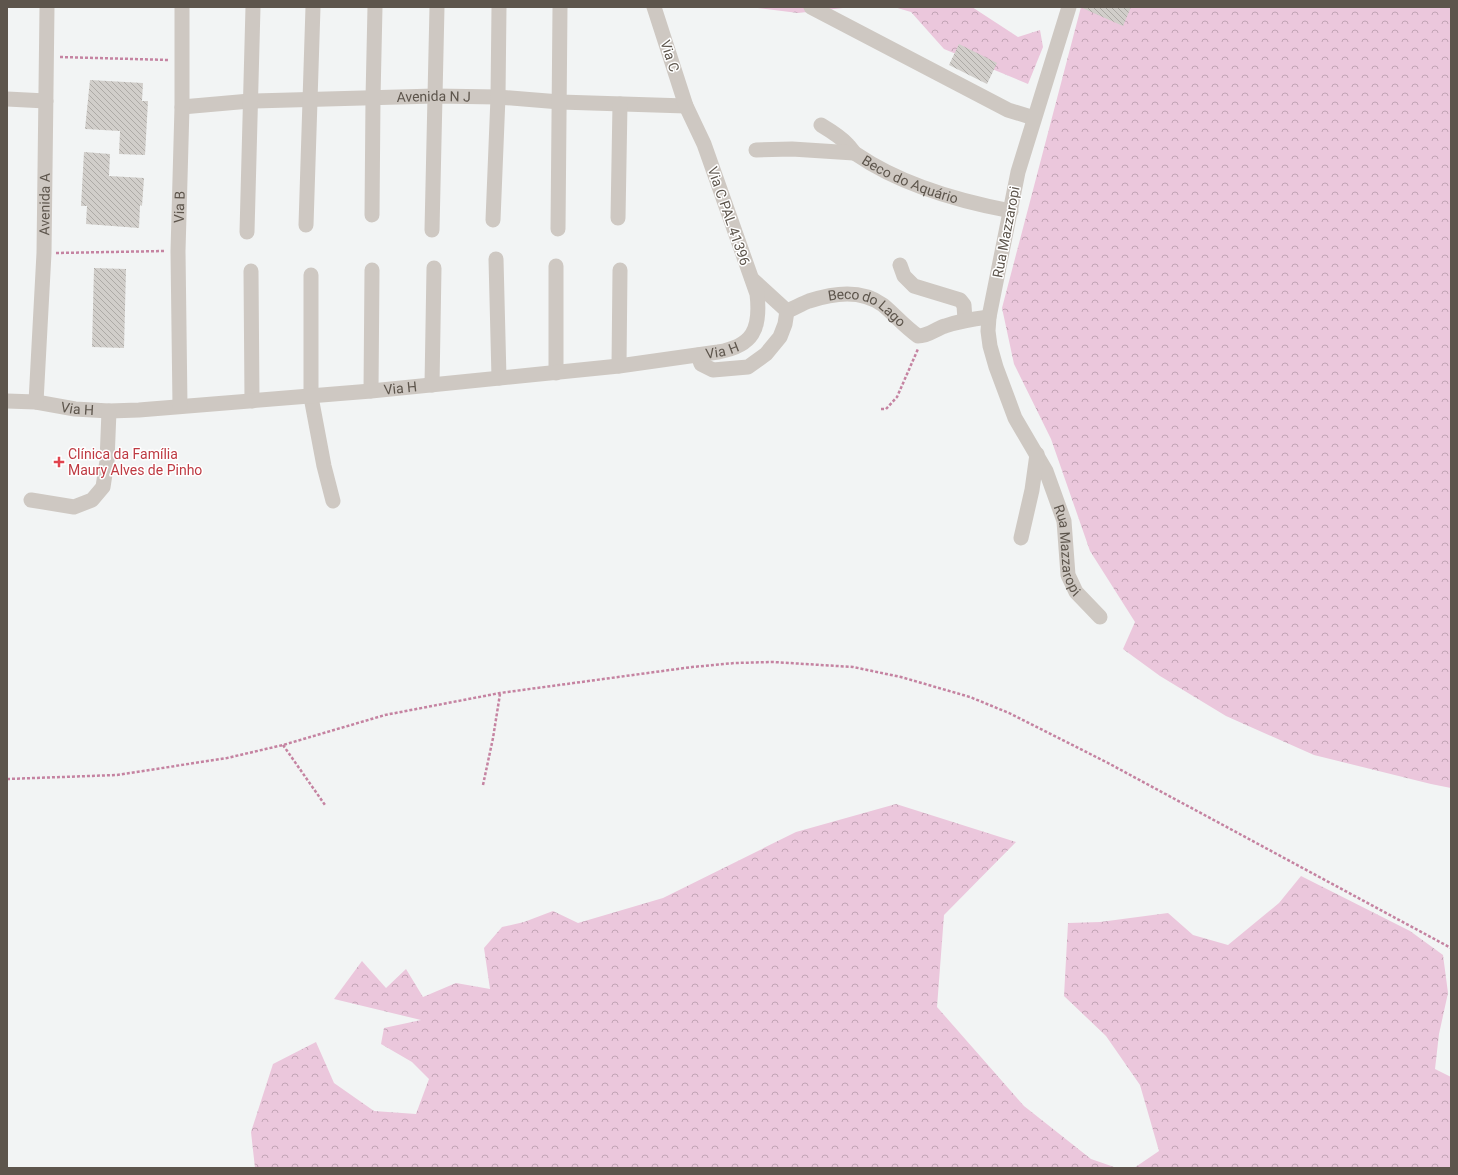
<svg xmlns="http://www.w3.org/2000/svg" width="1458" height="1175" font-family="Roboto,sans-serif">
  <defs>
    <pattern id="forest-crowns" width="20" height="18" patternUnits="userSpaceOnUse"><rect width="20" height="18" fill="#ebc7dc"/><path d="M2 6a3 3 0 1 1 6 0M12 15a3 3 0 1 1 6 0" fill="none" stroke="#c2a4b5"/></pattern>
    <pattern id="building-back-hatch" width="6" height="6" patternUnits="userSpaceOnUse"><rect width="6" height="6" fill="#d1ceca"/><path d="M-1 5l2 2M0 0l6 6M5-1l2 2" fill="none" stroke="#adaaa6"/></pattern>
  </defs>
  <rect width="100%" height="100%" fill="#f2f4f4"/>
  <g fill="url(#forest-crowns)">
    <path d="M726,7H852L798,13L749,7Z"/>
    <path d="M894,7H972L1018,37L1040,30L1043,47L1028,84L944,49L911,12Z"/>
    <path d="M1081,7H1451V788L1431,784L1314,755L1226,716L1160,676L1123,649L1135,622L1090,551L1051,439L1014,364L1002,308Z"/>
    <path d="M896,804L1016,842L944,915L937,1007L1024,1106L1091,1159L1117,1168H255L251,1132L273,1064L316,1042L334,1083L374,1111L416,1114L429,1079L412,1062L381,1044L384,1028L421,1020L334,999L362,961L386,988L406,969L423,997L456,983L490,989L484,948L502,927L524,922L553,911L578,923L663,898L796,832Z"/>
    <path d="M1301,876L1410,931L1443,955L1448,993L1439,1034L1435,1069L1451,1077V1168H1134L1159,1151L1140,1085L1106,1036L1064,996L1068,923L1100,922L1168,913L1193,935L1228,945L1279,903Z"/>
  </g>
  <g fill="url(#building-back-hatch)">
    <path d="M1080,7H1131L1123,26Z"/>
    <path d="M959,44L997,63L987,84L949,65Z"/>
    <path d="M90,80L143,83L142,101H148L145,155L119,154L120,131L85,129Z"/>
    <path d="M84,152L110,154L109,176L144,178L142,206L140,205L139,228L86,224L87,206H81Z"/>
    <path d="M94,268L126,269L124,348L92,347Z"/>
  </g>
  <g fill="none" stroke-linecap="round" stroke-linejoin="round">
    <g stroke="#c583a1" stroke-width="2.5" stroke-dasharray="3 2" stroke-linecap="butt">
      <path d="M60,57L169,60"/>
      <path d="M56,253L165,251"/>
      <path d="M881,409H886L897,397L918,349"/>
      <path d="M283,745L325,805"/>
      <path d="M7,779L117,775L227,758L283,745L385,715L500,693L692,667L735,663L773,662L853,667L901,677L970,697L1009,713L1108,763L1451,948"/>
      <path d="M483,785L493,738L500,694"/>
    </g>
    <g stroke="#cec8c2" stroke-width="15">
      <path d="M811,7L1008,110L1034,118"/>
      <path id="s1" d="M1069,7L1018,172L989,317L988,331L990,346L996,367L1015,418L1046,471L1064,521L1068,575L1076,592L1100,617"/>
      <path d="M7,99L46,101"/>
      <path id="s2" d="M182,107L250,101L435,96L498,97L560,102L686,106"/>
      <path id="s3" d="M821,125C831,131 841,137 848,145C851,148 853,152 856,154C901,185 958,201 1011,211"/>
      <path d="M756,150L792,149L854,153"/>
      <path d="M372,215L373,98L375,7"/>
      <path d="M618,218L620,104"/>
      <path d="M493,220L498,97L499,7"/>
      <path d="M306,225L313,7"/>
      <path d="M558,229L560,7"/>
      <path d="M432,230L437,7"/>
      <path d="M247,232L253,7"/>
      <path d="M496,259L499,378"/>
      <path d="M900,265L904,276L914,286L960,300L964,305L965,320"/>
      <path d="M556,266V373"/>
      <path d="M251,271L252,401"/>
      <path d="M311,275V397L324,466L333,501"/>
      <path id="s4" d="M752,279L787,311C795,308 801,304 809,301C834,293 861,289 883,305C895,315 905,327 918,336C929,336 935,329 945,326C959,321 973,319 989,317"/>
      <path d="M698,355L701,364L713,370L748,367L766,354L780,337L785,324L787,311"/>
      <path d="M619,366L620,270"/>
      <path d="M432,385L434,268"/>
      <path d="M371,391L372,270"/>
      <path id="s5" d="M7,401L36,402L75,409L109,411L139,410L371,391L619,366L718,352C753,346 761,329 757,294L704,144L686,106L654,7"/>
      <path id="s6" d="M36,402L44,253L47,7"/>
      <path id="s7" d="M180,406L178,251L182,107V7"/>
      <path d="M31,500L74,507L92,500L103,487L107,461L109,411"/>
      <path d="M1021,538L1032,490L1037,454"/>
    </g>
  </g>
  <path fill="#e0444e" stroke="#fff" stroke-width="1.5" d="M57 456h4v4h4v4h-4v4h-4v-4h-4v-4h4z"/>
  <g text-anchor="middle" stroke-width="3" stroke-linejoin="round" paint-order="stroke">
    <g font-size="14" fill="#5d554c" stroke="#fff">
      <text transform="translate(670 56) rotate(72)" y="5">Via C</text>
      <text dy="5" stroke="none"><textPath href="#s2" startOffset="252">Avenida N J</textPath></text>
      <text dy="5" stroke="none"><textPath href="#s3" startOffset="106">Beco do Aquário</textPath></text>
      <text dy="5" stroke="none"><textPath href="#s6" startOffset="198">Avenida A</textPath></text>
      <text dy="5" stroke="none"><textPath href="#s7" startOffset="199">Via B</textPath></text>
      <text transform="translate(729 216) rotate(71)" y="5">Via C PAL 41396</text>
      <text transform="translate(1006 232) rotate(-79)" y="5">Rua Mazzaropi</text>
      <text dy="5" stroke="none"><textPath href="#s4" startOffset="134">Beco do Lago</textPath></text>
      <text dy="5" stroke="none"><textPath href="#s5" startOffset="719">Via H</textPath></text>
      <text dy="5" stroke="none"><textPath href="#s5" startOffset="395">Via H</textPath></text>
      <text dy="5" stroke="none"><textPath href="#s5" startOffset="71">Via H</textPath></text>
      <text dy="5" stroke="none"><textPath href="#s1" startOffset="570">Rua Mazzaropi</textPath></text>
    </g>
    <g font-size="14" fill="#be3a42" stroke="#fff" text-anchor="start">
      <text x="68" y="459">Clínica da Família<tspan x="68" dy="16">Maury Alves de Pinho</tspan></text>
    </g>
  </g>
  <rect width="1458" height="1175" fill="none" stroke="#5d554c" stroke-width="16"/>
</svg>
